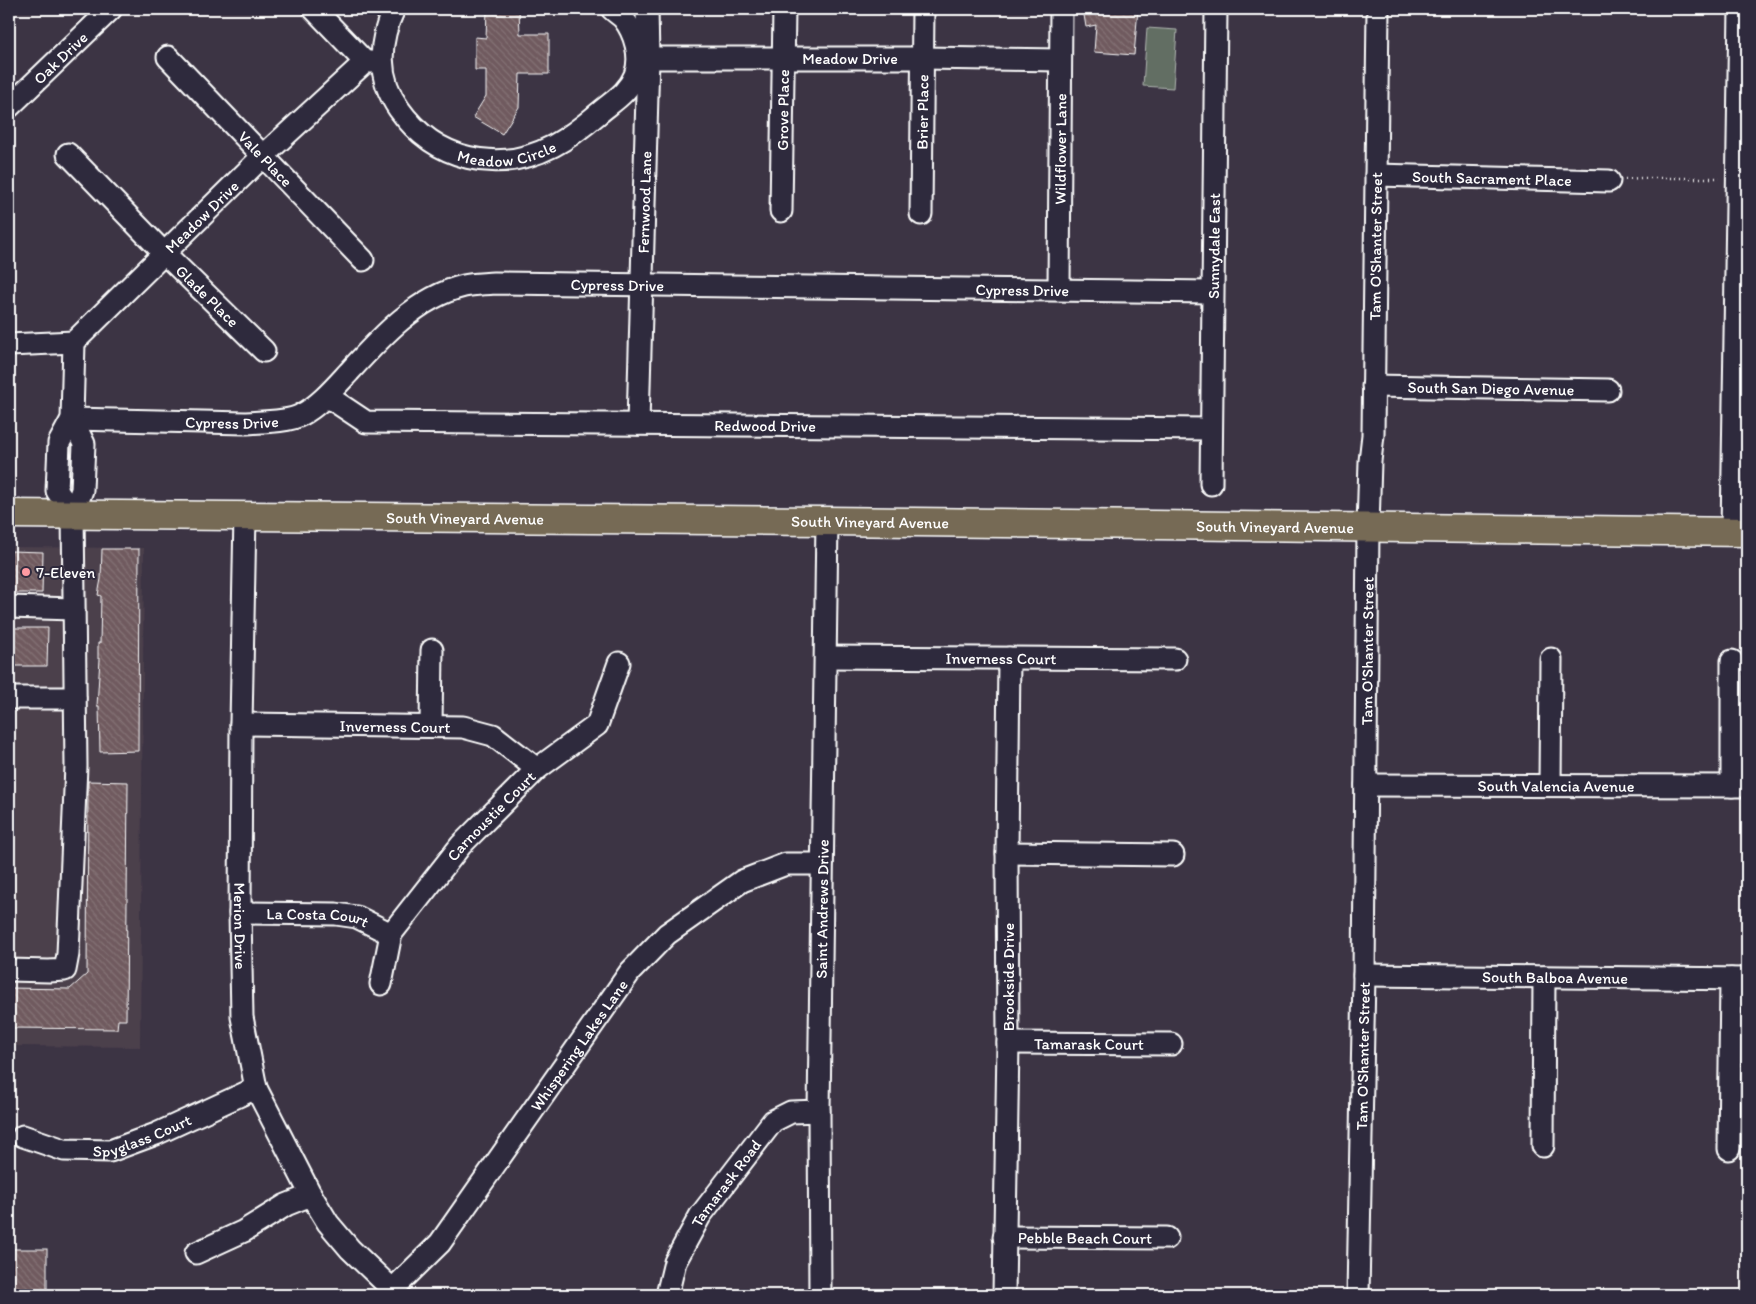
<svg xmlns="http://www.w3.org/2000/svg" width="1756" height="1304" font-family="Itim,sans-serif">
  <defs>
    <pattern id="building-back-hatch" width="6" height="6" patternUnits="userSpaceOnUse" patternTransform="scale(1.25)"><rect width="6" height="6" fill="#6f5a5e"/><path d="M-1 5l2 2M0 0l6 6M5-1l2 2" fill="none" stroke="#857376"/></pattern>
  </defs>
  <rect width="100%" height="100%" fill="#3c3444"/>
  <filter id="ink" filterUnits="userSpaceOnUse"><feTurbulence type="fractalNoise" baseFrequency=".02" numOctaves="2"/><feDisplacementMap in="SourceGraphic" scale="10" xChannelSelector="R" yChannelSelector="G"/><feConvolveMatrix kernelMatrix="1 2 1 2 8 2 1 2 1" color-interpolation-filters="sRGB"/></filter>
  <g filter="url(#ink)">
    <path fill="#4b3f4c" d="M9,547L144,548L140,1047L9,1046Z"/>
    <path fill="#626e63" stroke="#b0b6b1" d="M1147,28L1177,30L1173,88L1143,86Z"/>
    <g fill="url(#building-back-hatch)" stroke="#fff">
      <path d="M487,9H519L520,34H549V74H520L519,107L502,134L473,117L486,96V70H475V37L486,38Z"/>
      <path d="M1083,9H1138L1134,55L1094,52L1096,25L1086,27Z"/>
      <path d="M102,549H139L138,751L100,752L99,706H97L100,659H98V643H100L101,596L98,595L101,579Z"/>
      <path d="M11,551L43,552L42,593H10Z"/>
      <path d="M9,628H48L47,666H9Z"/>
      <path d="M88,781L128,782L126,1020H118L117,1029L9,1028V988L70,989L87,974Z"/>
      <rect x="9" y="1249" width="38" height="46"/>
    </g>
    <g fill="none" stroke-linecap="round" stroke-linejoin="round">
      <g stroke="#fff" stroke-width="25">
        <g id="minor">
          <path d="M314,9L365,62"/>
          <path id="s1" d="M394,9C378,42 377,78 399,109C435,160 497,175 553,146C570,137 585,125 599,113C613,101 628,93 635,75C642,57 635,33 623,18C620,15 615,12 612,9"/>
          <path id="s2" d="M168,57L363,260"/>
          <path id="s3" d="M639,58H923L1060,60"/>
          <path id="s4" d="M9,107L111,9"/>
          <path id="s5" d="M68,154L164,253L264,351"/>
          <path id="s6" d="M1376,175L1609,181"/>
          <path id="s7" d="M781,211L784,9"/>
          <path id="s8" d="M921,214L923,9"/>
          <path id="s9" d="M1059,289L1061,9"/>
          <path id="s10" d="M9,345L74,342L263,156L365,62H382"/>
          <path id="s11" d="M1373,386L1608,390"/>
          <path id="s12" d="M327,396L366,422L1211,429"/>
          <path id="s13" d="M72,419L245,423C259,422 289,422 301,415C319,406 336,386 349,372C380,338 417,297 464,286C473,284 484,284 494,283L1212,292"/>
          <path id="s14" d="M638,424L648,58L647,9"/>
          <path id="s15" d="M1211,484L1216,9"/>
          <path d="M73,514L57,491L59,443L72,419L74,342"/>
          <path id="s16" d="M245,515L241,724L240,913L242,1017L256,1088L311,1195L328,1223L350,1249L398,1295"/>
          <path d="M1732,532L1740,9"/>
          <path d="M9,607L73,609"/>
          <path id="s17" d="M826,657L1175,659"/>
          <path d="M9,698H75"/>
          <path id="s18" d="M241,724L463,727L493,735L537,769"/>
          <path d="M431,726L432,650"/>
          <path id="s19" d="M1366,785L1747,786"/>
          <path d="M1550,785L1551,659"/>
          <path d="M1732,786V661"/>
          <path d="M1007,853L1173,855"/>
          <path id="s20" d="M240,913L336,914L357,917L391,934"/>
          <path d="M9,970L49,971L65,970L68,954L76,766L73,514L82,490L84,444L72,419"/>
          <path id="s21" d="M1364,975L1747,979"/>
          <path id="s22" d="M381,984L391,934L461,845L537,769L597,725L619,663"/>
          <path id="s23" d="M1008,1043L1171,1044"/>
          <path id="s24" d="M23,1136L64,1150L110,1151L156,1134L256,1088"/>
          <path d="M1543,1146L1544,977"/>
          <path d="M1729,1149L1731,979"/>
          <path id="s25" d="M1004,1237L1167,1238"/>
          <path d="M196,1253L244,1231L286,1205L311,1195"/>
          <path id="s26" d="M387,1295L440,1243L630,972L667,934L742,881L786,864H822"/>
          <path id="s27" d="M667,1295L675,1262L700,1216L773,1121L791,1112L819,1111"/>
          <path id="s28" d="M820,1295L819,1111L827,521"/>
          <path d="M1004,1295L1008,1043L1007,853L1009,658"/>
          <path id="s29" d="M1358,1295L1364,975L1368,528L1370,461L1373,435L1378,9"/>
        </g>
      </g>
      <g stroke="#fff" stroke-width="31">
        <g id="major">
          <path id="s30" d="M9,514L827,521L1747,532"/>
        </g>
      </g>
      <path stroke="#fff" stroke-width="2.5" stroke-dasharray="1 4" stroke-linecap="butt" d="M1625,179L1642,178H1720"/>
      <use href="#minor" stroke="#2f2a3d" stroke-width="21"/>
      <use href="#major" stroke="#766a54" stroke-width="28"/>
    </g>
  </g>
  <circle fill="#ff9aa2" stroke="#2f2a3d" stroke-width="2" cx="26" cy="572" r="5"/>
  <g text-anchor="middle" stroke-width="4" stroke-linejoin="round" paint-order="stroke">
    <g font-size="16" fill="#fff" stroke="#2f2a3d">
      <text dy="6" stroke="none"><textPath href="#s4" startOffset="71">Oak Drive</textPath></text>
      <text dy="6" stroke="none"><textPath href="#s3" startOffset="211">Meadow Drive</textPath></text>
      <text dy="6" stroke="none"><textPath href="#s7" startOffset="101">Grove Place</textPath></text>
      <text dy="6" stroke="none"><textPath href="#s8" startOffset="102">Brier Place</textPath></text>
      <text dy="6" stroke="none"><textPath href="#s1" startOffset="231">Meadow Circle</textPath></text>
      <text dy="6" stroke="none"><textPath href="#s9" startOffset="140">Wildflower Lane</textPath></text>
      <text dy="6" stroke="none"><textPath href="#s2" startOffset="141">Vale Place</textPath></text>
      <text dy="6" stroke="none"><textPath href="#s6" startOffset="116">South Sacrament Place</textPath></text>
      <text dy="6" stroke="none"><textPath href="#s14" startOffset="222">Fernwood Lane</textPath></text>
      <text dy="6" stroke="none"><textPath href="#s10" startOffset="244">Meadow Drive</textPath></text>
      <text dy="6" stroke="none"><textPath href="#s15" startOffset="238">Sunnydale East</textPath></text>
      <text dy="6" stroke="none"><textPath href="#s29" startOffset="1049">Tam O'Shanter Street</textPath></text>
      <text dy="6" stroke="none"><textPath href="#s13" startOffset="594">Cypress Drive</textPath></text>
      <text dy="6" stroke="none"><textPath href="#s13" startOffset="999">Cypress Drive</textPath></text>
      <text dy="6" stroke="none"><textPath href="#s5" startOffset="199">Glade Place</textPath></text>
      <text dy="6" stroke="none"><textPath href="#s11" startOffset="118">South San Diego Avenue</textPath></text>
      <text dy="6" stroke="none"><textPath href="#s13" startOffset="160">Cypress Drive</textPath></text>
      <text dy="6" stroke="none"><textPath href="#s12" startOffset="446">Redwood Drive</textPath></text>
      <text dy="6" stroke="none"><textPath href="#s30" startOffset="456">South Vineyard Avenue</textPath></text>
      <text dy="6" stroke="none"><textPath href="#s30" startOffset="861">South Vineyard Avenue</textPath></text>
      <text dy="6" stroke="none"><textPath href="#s30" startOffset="1266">South Vineyard Avenue</textPath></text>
      <text dy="6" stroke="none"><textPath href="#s29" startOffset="644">Tam O'Shanter Street</textPath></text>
      <text dy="6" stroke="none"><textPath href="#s17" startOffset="175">Inverness Court</textPath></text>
      <text dy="6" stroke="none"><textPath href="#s18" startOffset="154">Inverness Court</textPath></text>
      <text dy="6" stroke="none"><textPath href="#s19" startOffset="190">South Valencia Avenue</textPath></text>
      <text dy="6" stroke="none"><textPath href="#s22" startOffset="206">Carnoustie Court</textPath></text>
      <text dy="6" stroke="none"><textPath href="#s28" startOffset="386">Saint Andrews Drive</textPath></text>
      <text dy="6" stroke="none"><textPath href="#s20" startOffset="78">La Costa Court</textPath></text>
      <text dy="6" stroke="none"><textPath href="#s16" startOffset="411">Merion Drive</textPath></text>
      <text transform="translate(1008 977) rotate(-90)" y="6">Brookside Drive</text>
      <text dy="6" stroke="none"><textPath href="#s21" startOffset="191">South Balboa Avenue</textPath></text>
      <text dy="6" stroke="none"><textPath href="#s23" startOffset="81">Tamarask Court</textPath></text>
      <text dy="6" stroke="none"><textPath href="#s26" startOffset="316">Whispering Lakes Lane</textPath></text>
      <text dy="6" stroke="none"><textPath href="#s29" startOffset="239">Tam O'Shanter Street</textPath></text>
      <text dy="6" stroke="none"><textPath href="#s24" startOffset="124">Spyglass Court</textPath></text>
      <text dy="6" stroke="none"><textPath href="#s27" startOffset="128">Tamarask Road</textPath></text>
      <text dy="6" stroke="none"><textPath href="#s25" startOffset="81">Pebble Beach Court</textPath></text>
    </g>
    <g font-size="16" fill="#fff" stroke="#2f2a3d" text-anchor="start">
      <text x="36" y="578">7-Eleven</text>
    </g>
  </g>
  <rect width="1756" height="1304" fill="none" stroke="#2f2a3d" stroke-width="30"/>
  <rect x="15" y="15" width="1726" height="1274" fill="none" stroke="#fff" stroke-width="2" filter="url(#ink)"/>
</svg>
